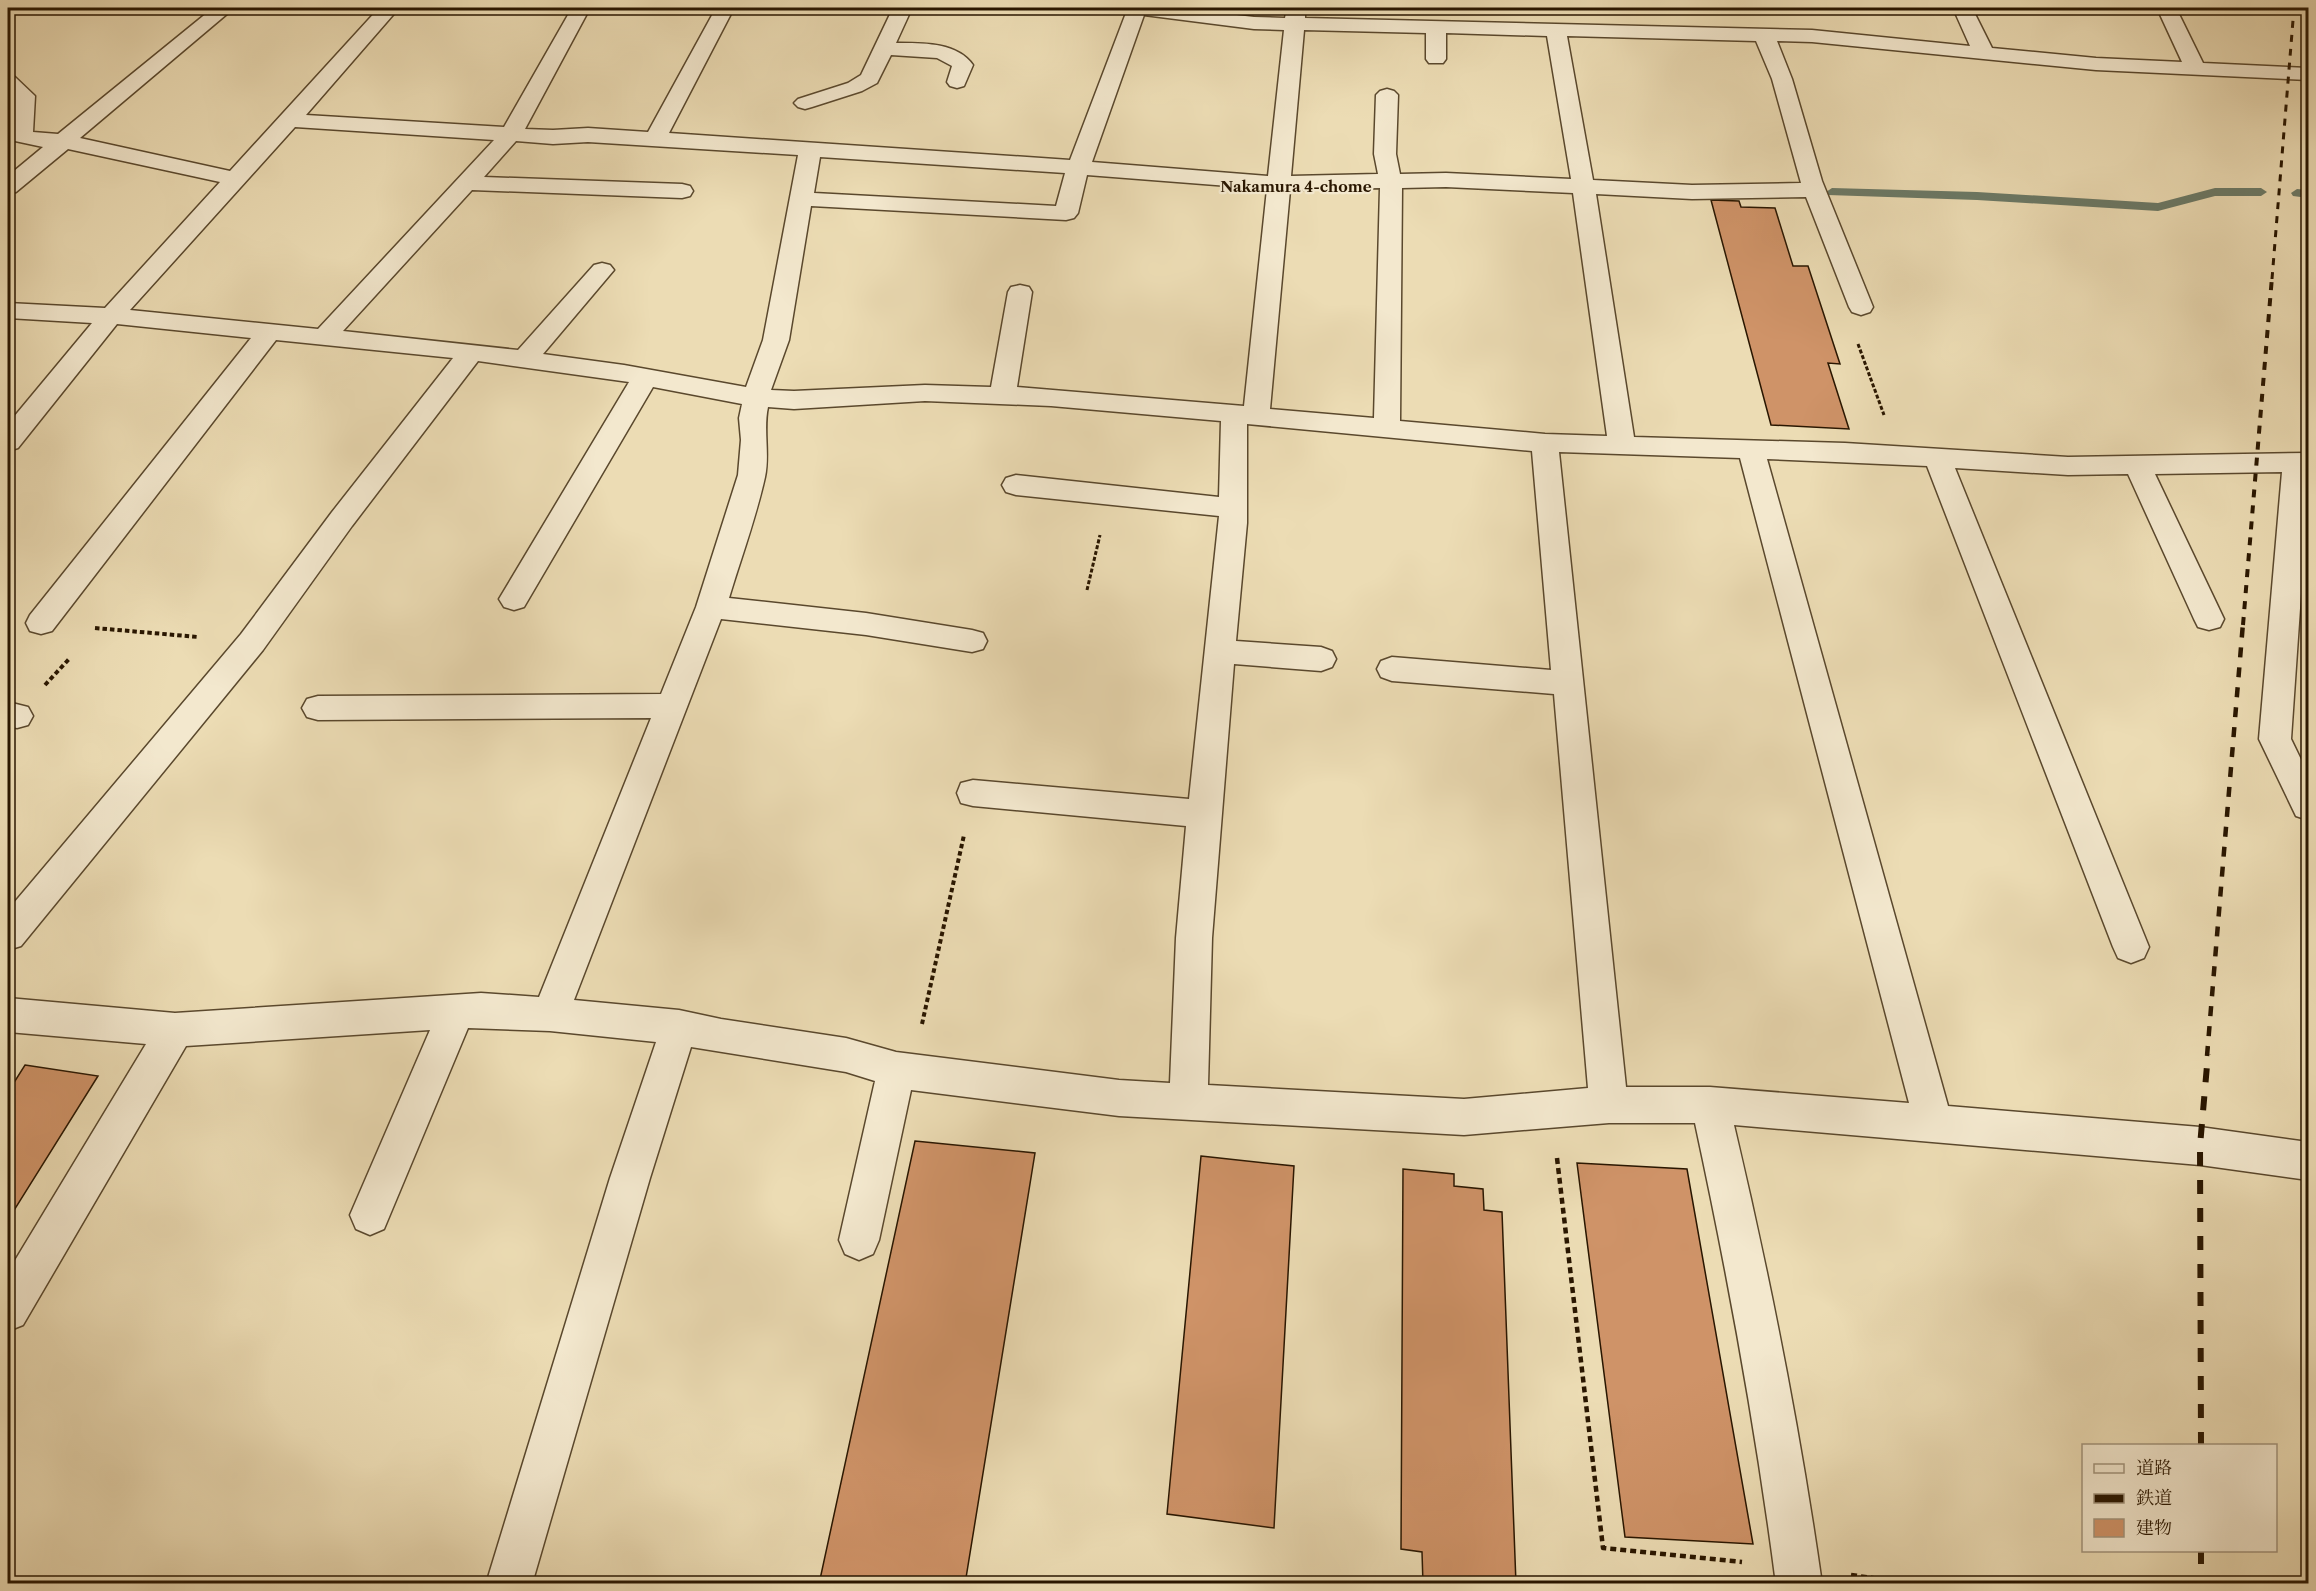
<svg xmlns="http://www.w3.org/2000/svg" width="2316" height="1591" font-family="'Libre Caslon Text','Noto Serif JP',serif">
  <rect width="100%" height="100%" fill="#ecdcb4"/>
  <filter id="stains"><feTurbulence type="fractalNoise" baseFrequency=".00333" numOctaves="4"/><feColorMatrix values="0 0 0 0 .2 0 0 0 0 .09 0 0 0 0 .02 0 0 0 .5 -.17"/></filter>
  <radialGradient id="worn" r=".72"><stop offset=".6" stop-color="#630" stop-opacity="0"/><stop offset="1" stop-color="#630" stop-opacity=".3"/></radialGradient>
  <g fill="none" stroke-linecap="round" stroke-linejoin="round">
    <g fill="#6c7a67" fill-rule="evenodd">
      <path d="M1832,188L1977,192L2158,203L2215,188H2261L2267,192L2261,196H2215L2158,211L1977,200L1828,195L1826,192Z"/>
      <path d="M2297,189L2308,190V198L2293,196L2291,193Z"/>
    </g>
  </g>
  <g fill="#cf9368" stroke="#291600" stroke-width="1.5">
    <path d="M1711,200L1739,201L1741,207L1775,208L1793,266H1808L1840,364L1828,363L1849,429L1771,425Z"/>
    <path d="M25,1065L98,1076L8,1220V1092Z"/>
    <path d="M915,1141L1035,1153L965,1584H819Z"/>
    <path d="M1201,1156L1294,1166L1274,1528L1167,1514Z"/>
    <path d="M1577,1163L1687,1169L1753,1544L1625,1537Z"/>
    <path d="M1403,1169L1454,1174V1186L1483,1189L1484,1210L1502,1212L1516,1584H1423L1422,1552L1401,1549Z"/>
  </g>
  <g fill="none" stroke-linecap="round" stroke-linejoin="round">
    <g stroke="#5a482d" stroke-width="3">
      <g id="minor">
        <path d="M213,8H234L80,138L230,171L379,8H399L306,115L504,127L572,8H590L525,129L553,130L588,128L648,132L716,8H734L669,133L1070,160L1126,13L1122,8H1175L1254,17L1285,18L1287,8H1305V18L1812,30L1970,46L1953,8H1972L1992,48L2096,58L2182,62L2157,8H2176L2203,63L2308,68V80L2096,70L1812,42L1777,41L1792,79L1822,181L1873,307L1870,312L1861,315L1852,312L1849,307L1806,197L1692,199L1596,194L1634,437L1845,443L2068,457L2308,453V492L2291,739L2308,774V820L2296,816L2259,739L2282,472L2155,474L2224,619L2220,627L2209,630L2198,627L2194,619L2128,474L2068,475L1955,468L2149,947L2144,958L2131,963L2118,958L2113,947L1927,466L1767,459L1948,1106L2200,1127L2308,1142V1180L2200,1165L1734,1125C1770,1277 1800,1429 1822,1584H1776C1756,1429 1728,1276 1695,1123H1609L1464,1135L1119,1116L911,1090L879,1240L873,1254L859,1260L845,1254L839,1240L875,1081L846,1072L691,1047L650,1178L532,1584H486L610,1178L656,1042L550,1031L468,1028L384,1229L370,1235L356,1229L350,1215L430,1030L186,1046L23,1325L8,1331V1272L146,1044L8,1032V998L175,1013L481,993L539,997L651,718L318,720L307,717L302,708L307,699L318,696L661,694L696,607L738,475L741,440L739,418L742,404L653,387L524,607L514,610L504,607L499,599L629,382L478,361L352,526L263,650L21,946L8,950V910L241,634L332,512L453,358L276,340L52,631L41,634L30,631L26,623L30,615L251,338L117,324L18,448L8,451V424L92,323L8,318V303L105,308L220,182L68,149L16,192L8,194V176L43,147L15,141L12,136L13,97L8,92V75L15,77L35,96L33,132L58,134ZM1144,15L1254,29L1284,30L1268,176L1092,162ZM1304,30L1426,33V59L1429,63H1443L1446,59V33L1547,36L1571,179L1446,173L1400,174L1396,154L1398,95L1394,91L1387,89L1380,91L1376,95L1374,154L1378,174L1291,176ZM1567,36L1756,41L1772,79L1801,183L1692,185L1593,180ZM295,127L494,140L318,329L130,310ZM516,141L553,144L588,142L798,155L763,340L746,387L624,365L543,354L614,270L610,265L602,263L594,265L518,350L343,331L472,190L682,198L690,196L693,191L690,186L682,184L484,177ZM820,157L1065,173L1056,206L814,193ZM1087,175L1267,189L1244,406L1017,387L1032,292L1029,287L1020,285L1011,287L1008,292L991,387L925,385L794,391L771,390L789,340L811,206L1066,220L1074,218L1078,213ZM1446,187L1573,193L1607,436L1545,434L1400,421L1402,188ZM1380,188L1374,418L1270,409L1290,190ZM925,401L1051,406L1221,421L1219,497L1016,475L1006,478L1002,485L1006,492L1016,495L1219,516L1189,799L973,780L961,783L957,793L961,803L973,806L1186,826L1176,938L1170,1083L1119,1080L896,1052L846,1038L721,1019L679,1010L574,1000L721,619L866,635L972,652L983,649L987,641L983,633L972,630L866,613L729,598C741,558 756,518 765,477C770,454 763,430 768,407L794,409ZM1247,424L1532,451L1551,670L1392,657L1381,661L1377,669L1381,677L1392,681L1554,694L1588,1088L1464,1099L1208,1085L1212,938L1234,664L1321,671L1332,667L1336,659L1332,651L1321,647L1236,641L1247,523ZM1559,452L1740,458L1909,1103L1710,1087H1626Z"/>
        <path d="M893,8H912L896,43C922,43 957,42 973,65L964,86L957,88L950,86L947,82L952,66L937,58L891,55L877,83L862,91L812,107L805,109L798,107L794,103L798,99L848,83L861,75Z"/>
        <path d="M8,702L28,707L33,716L28,725L17,728L8,726Z"/>
      </g>
    </g>
    <g stroke="#291600" stroke-width="3" stroke-dasharray="4 2" stroke-linecap="butt">
      <path d="M1858,344L1884,415"/>
      <path d="M1087,590L1100,535"/>
    </g>
    <g stroke="#291600" stroke-width="4" stroke-dasharray="4.5 3" stroke-linecap="butt">
      <path d="M95,628L198,637"/>
      <path d="M45,685L70,658"/>
      <path d="M922,1024L964,835"/>
    </g>
    <g stroke="#291600" stroke-width="4.5" stroke-dasharray="6 4" stroke-linecap="butt">
      <path d="M1557,1158L1603,1548L1742,1562"/>
      <path d="M1851,1575L1914,1584"/>
    </g>
    <use href="#minor" fill="#f3e8ce" fill-rule="evenodd"/>
    <path stroke="#291600" stroke-width="3" stroke-dasharray="7 7" stroke-linecap="butt" d="M2272,279L2294,8"/>
    <path stroke="#291600" stroke-width="4" stroke-dasharray="8 8" stroke-linecap="butt" d="M2243,625L2272,277"/>
    <path stroke="#291600" stroke-width="4.5" stroke-dasharray="10 10" stroke-linecap="butt" d="M2207,1056L2243,623"/>
    <g stroke="#291600" stroke-width="6" stroke-dasharray="14 14" stroke-linecap="butt">
      <path d="M2201,1446L2200,1146L2208,1054"/>
      <path d="M2201,1550V1584"/>
    </g>
  </g>
  <g text-anchor="middle" stroke-width="4.5" stroke-linejoin="round" paint-order="stroke">
    <g font-size="15" font-weight="bold" fill="#291600" stroke="#f3e8ce">
      <text x="1296" y="192">Nakamura 4-chome</text>
    </g>
  </g>
  <rect width="2316" height="1591" fill="none" stroke="#ecdcb4" stroke-width="30"/>
  <rect x="9" y="9" width="2298" height="1573" fill="none" stroke="#291600" stroke-width="3"/>
  <rect x="15" y="15" width="2286" height="1561" fill="none" stroke="#291600" stroke-width="1.5"/>
  <rect x="2082" y="1444" width="195" height="108" fill="#f3e8ce" stroke="#a2947c" stroke-width="1.5"/>
  <rect x="2094" y="1464" width="30" height="9" fill="#f3e8ce" stroke="#a2947c" stroke-width="1.5"/>
  <text x="2136" y="1474" font-size="18" fill="#291600">道路</text>
  <rect x="2094" y="1494" width="30" height="9" fill="#291600" stroke="#a2947c" stroke-width="1.5"/>
  <text x="2136" y="1504" font-size="18" fill="#291600">鉄道</text>
  <rect x="2094" y="1519" width="30" height="18" fill="#cf9368" stroke="#a2947c" stroke-width="1.5"/>
  <text x="2136" y="1534" font-size="18" fill="#291600">建物</text>
  <rect width="100%" height="100%" filter="url(#stains)"/>
  <rect width="100%" height="100%" fill="url(#worn)"/>
</svg>
